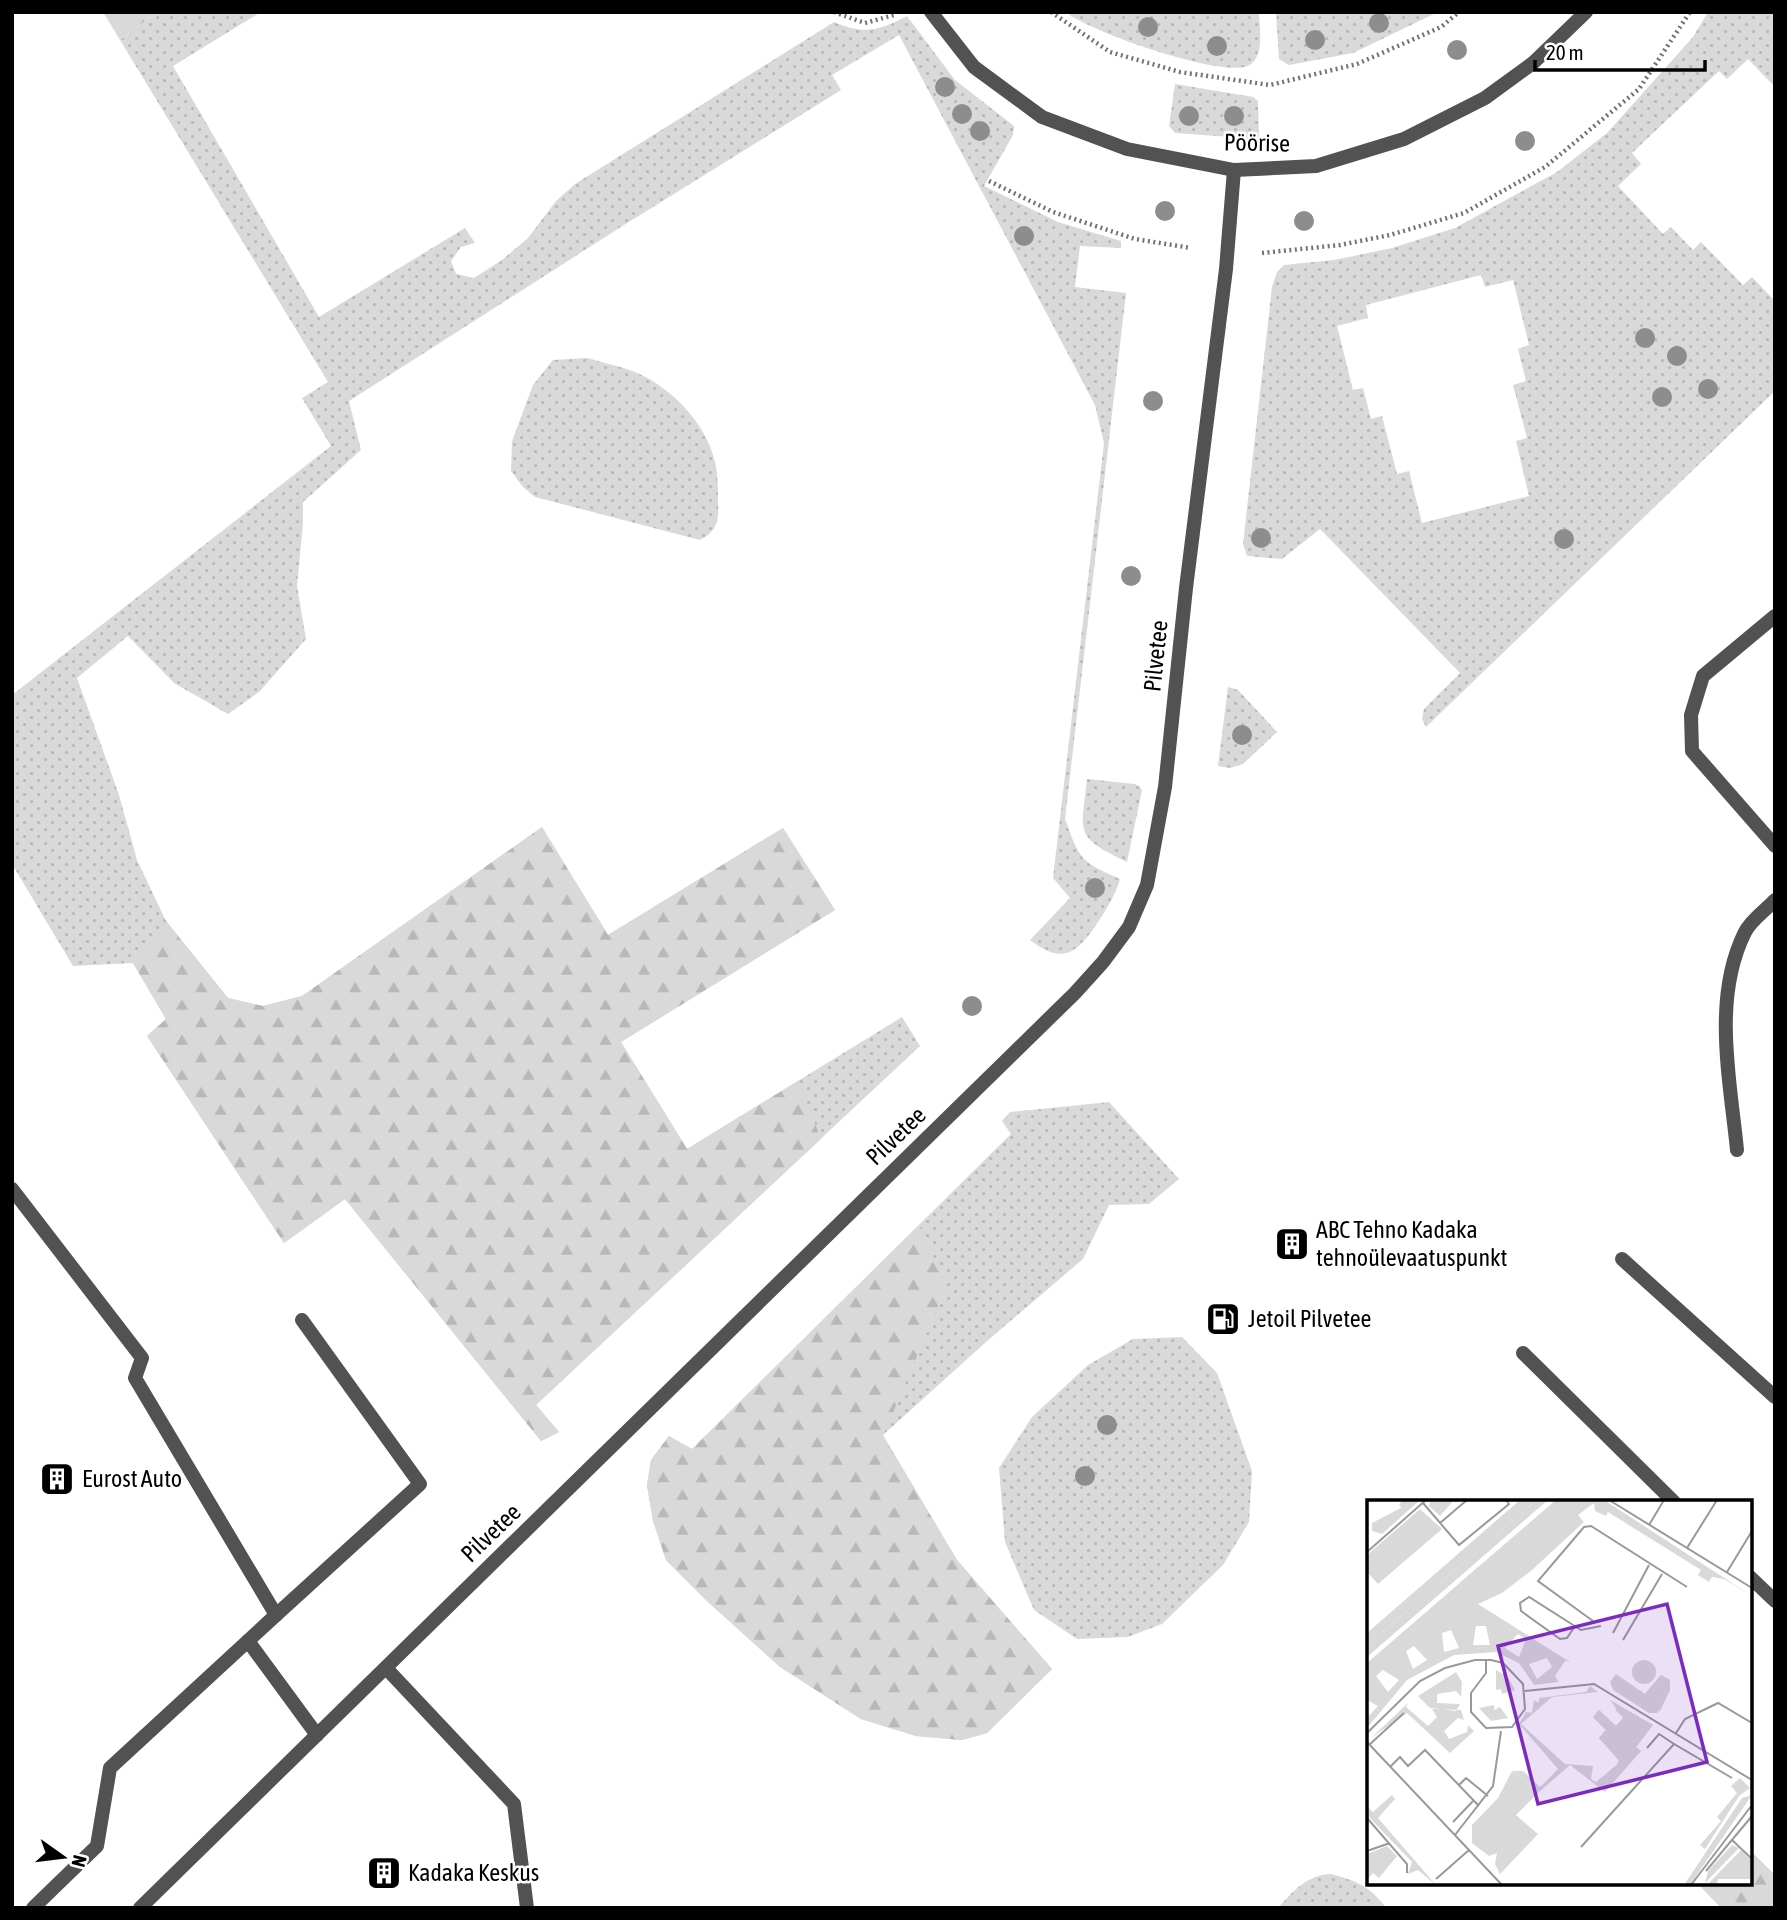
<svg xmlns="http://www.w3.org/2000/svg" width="1787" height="1920" font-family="'Asap Condensed',sans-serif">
  <defs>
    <pattern id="grass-dots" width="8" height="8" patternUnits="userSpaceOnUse" patternTransform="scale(1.75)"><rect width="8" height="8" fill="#d9d9d9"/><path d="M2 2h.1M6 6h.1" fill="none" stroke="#b8b8b8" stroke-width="1.8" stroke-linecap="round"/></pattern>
    <pattern id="forest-firs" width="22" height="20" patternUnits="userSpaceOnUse" patternTransform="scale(1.75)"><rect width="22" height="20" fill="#d9d9d9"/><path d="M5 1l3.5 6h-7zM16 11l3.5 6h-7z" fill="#b8b8b8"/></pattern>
  </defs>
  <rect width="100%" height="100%" fill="#fff"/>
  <g fill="url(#grass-dots)" fill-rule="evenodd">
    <path d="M157,12H261L173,66L319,317L465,228L475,243L461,247L451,261L456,274L474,278L502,260L528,238L556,201L575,184L834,22C864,35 878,31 907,16L955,80L1014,126L1013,135L984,186L1058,222L1121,241V248L1080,246L1075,287L1126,293L1065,819C1080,860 1080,861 1120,879C1116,894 1108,906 1100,919C1079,951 1065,967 1030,940L1070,898L1053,878L1104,443L1095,405L899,35L832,75L841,90L624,225L349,401L361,450L303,502V523L297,586L306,639L259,692L228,714L174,683L128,636L77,678L119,795L137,860L166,921L228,998L263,1006L302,996L542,827L608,935L783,828L835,910L621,1042L687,1149L902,1017L920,1046L536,1405L559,1432L541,1441L345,1199L284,1243L147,1036L166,1019L133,963L73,966L12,864V695L331,446L302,398L328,382L120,40Z"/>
    <path d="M1066,12H1259C1259,28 1265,53 1251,64C1231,82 1087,31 1066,12Z"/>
    <path d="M1276,12H1438L1353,53L1289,65L1279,59Z"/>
    <path d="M1708,12H1775V87L1748,59L1727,79L1719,71L1632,153L1641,164L1618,186L1663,234L1671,227L1693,250L1701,242L1743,285L1752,277L1775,301V391L1426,727L1422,719L1424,709L1460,673L1320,529L1282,559L1247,556L1243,544L1272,287L1277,272L1284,265L1334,260L1392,248L1455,228L1557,172L1607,133L1693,37ZM1481,275L1485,287L1513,280L1529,345L1518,349L1526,381L1513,385L1527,438L1516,441L1529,496L1422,523L1409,471L1397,474L1382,416L1371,419L1363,388L1353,390L1337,326L1368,318L1366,305Z"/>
    <path d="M1175,84L1253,97L1258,101L1259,139L1175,133L1169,126Z"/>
    <path d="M588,358C603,363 620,366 635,372C671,387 706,423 715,462C718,474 718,488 718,500C719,519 718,531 700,540L535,497L523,487L511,471L512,441L533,385L553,360Z"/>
    <path d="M1228,687L1238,690L1277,732L1243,764L1230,768L1218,766Z"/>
    <path d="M1087,779L1135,784L1139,786L1142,790L1127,862C1074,836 1081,835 1087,779Z"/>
    <path d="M1109,1102L1179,1179L1149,1204L1109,1205L1083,1259L986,1342L883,1435L957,1560L1052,1669L987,1733L962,1740L916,1736L861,1719L780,1667L708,1602L666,1560L653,1521L647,1485L651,1460L669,1436L692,1449L1011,1134L1002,1121L1010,1112Z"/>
    <path d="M1182,1337L1217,1373L1252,1471L1249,1522L1223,1565L1162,1624L1128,1637L1077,1639L1034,1610L1005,1542L999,1468L1032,1417L1088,1365L1133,1339Z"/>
    <path d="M1331,1874C1360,1882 1367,1885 1387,1908H1278C1293,1891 1307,1875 1331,1874Z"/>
  </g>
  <g fill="url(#forest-firs)">
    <path d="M103,12H157L120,40Z"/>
    <path d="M542,827L608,935L783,828L835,910L621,1042L687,1149L798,1081L821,1139L536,1405L559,1432L541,1441L345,1199L284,1243L147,1036L166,1019L133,963L166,921L228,998L263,1006L302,996Z"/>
    <path d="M919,1225L947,1286L883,1436L957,1560L1052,1669L987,1733L962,1740L916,1736L861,1719L780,1667L708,1602L666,1560L653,1521L647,1485L651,1460L669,1436L692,1449Z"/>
    <path d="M1750,1850L1775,1875V1908H1721L1697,1883H1750Z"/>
  </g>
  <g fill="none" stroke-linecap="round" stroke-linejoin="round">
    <g stroke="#747474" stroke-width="4.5" stroke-dasharray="2 3.5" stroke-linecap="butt">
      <path d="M834,12L865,23L894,15"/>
      <path d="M1051,12L1110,52L1180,72L1270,85L1357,64L1441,27L1459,12"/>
      <path d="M989,181L1053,212L1135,239L1191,248"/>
      <path d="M1262,253L1340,245L1390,235L1464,213L1545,167L1639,89L1690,12"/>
    </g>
    <g stroke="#525252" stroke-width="14">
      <path d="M1775,616L1703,676L1691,715L1692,751L1775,846"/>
      <path d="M1737,1150C1730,1079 1712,998 1745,932C1751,920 1766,910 1775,900"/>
      <path d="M12,1189L142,1358L135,1378L276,1615L110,1768L97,1846L33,1908"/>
      <path d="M1622,1259L1775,1397"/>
      <path d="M1523,1353L1674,1502"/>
      <path d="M1750,1577L1775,1601"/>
      <path d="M276,1615L420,1484L302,1320"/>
      <path d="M248,1641L317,1735"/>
      <path d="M386,1668L514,1804L527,1908"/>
    </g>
    <g stroke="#525252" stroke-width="14">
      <path d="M931,12L974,67L1042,117L1127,149L1234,170L1316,166L1404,139L1485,98L1533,63L1586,12"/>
      <path d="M140,1908L1075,993L1103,962L1129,927L1147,885L1165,787L1186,588L1226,269L1234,170"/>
    </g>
  </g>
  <g fill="#8d8d8d">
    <circle cx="1379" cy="23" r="10"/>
    <circle cx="1148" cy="27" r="10"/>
    <circle cx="1315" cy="40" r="10"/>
    <circle cx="1217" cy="46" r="10"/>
    <circle cx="1457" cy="50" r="10"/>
    <circle cx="945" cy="87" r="10"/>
    <circle cx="962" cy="114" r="10"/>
    <circle cx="1189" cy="116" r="10"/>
    <circle cx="1234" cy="116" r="10"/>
    <circle cx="980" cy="131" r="10"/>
    <circle cx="1525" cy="141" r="10"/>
    <circle cx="1165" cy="211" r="10"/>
    <circle cx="1304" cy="221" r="10"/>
    <circle cx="1024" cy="236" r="10"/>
    <circle cx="1645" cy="338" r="10"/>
    <circle cx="1677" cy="356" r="10"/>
    <circle cx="1708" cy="389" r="10"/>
    <circle cx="1662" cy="397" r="10"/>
    <circle cx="1153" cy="401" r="10"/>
    <circle cx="1261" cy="538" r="10"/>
    <circle cx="1564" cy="539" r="10"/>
    <circle cx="1131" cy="576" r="10"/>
    <circle cx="1242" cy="735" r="10"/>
    <circle cx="1095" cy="888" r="10"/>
    <circle cx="972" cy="1006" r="10"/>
    <circle cx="1107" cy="1425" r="10"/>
    <circle cx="1085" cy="1476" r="10"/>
  </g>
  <defs>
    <g id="building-square" transform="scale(1.75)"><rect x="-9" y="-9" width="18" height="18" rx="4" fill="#000" stroke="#fff"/><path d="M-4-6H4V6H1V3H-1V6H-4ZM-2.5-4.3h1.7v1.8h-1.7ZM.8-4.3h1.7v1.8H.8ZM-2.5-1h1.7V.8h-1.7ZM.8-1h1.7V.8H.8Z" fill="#fff"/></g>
    <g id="fuel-square" transform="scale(1.75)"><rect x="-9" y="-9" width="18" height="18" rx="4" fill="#000" stroke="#fff"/><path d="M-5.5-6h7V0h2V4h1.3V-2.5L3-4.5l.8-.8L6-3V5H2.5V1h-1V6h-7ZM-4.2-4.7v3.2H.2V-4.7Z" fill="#fff"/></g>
  </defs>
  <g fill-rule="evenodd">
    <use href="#building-square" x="1292" y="1244"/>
    <use href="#fuel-square" x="1223" y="1319"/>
    <use href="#building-square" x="57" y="1479"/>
    <use href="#building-square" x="384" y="1873"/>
  </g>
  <g text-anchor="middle" stroke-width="5" stroke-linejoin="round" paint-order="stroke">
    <g font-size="24" fill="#000" stroke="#fff">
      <text transform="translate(1257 143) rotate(1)" y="8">Pöörise</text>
      <text transform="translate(1156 656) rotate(-84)" y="8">Pilvetee</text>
      <text transform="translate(896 1136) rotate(-44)" y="8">Pilvetee</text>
      <text transform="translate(491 1533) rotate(-44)" y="8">Pilvetee</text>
    </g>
    <g font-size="24" fill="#000" stroke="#fff" text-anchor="start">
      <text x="1316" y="1238">ABC Tehno Kadaka<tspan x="1316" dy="28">tehnoülevaatuspunkt</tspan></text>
      <text x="1248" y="1327">Jetoil Pilvetee</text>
      <text x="82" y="1487">Eurost Auto</text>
      <text x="408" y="1881">Kadaka Keskus</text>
    </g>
  </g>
  <g transform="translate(1367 1500)">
    <rect width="385" height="385" fill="#fff"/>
    <path d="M37,0H53L15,34L5,31V23L34,8L32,4ZM64,0H87L73,16L62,6ZM170,0H181L0,157V145ZM189,0H237L385,96L357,79L345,77L342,82L331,75L334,70L241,12L239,16L228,11L227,3L211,15L217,22L165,70L135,93L111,104L203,162L198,161L188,176L192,182L167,185L152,163L129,152L87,155L40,180L0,228V218L11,206L0,200V163ZM109,126H119L123,145H106ZM84,130L92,148L77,152L75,133ZM151,134L159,139L152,157L138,148ZM47,146L60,160L46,169L39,151ZM180,158L185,167L170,179L162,164ZM16,170L32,180L21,192L9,176ZM53,9L75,29L11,84L0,72V55ZM265 172a12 12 0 1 1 24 0a12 12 0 1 1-24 0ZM129,170L141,177L148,190L135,194L134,189L129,190ZM89,172L95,182L94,197L89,191L70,194V203L93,204L89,211L63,208L51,196ZM249,174L278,194L294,175L302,179L303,190L293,211L282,213L246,190L243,182ZM223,186L231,192L185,197L154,224L198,264L226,266L224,279L229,282L253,262L232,238L239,230L226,217L232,210L249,226L256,218L243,200L286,225L269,247L274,251L238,292L203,265L172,292L145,271H156L173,287L191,269L152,224L159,212L165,213L167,200L172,203V198L219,192ZM41,203L39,207L61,226L70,217L65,209L94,210L97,220L91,218L77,231L82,239L100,232L101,225L107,231L83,253L40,213L4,238ZM127,205V210L133,207L141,218L124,221L112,208ZM373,278L383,288L372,296L338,349L333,345L354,321L350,317L370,293L364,286ZM25,295L28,299L11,318L69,385L51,370L41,374L45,362L0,315L1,307L6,312ZM385,295L323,385H317L375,298ZM365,345L372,348L338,383L341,371ZM20,346L30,356L12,378L6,373L0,380V354ZM374,350L385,361V379H351L350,385H340Z" fill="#d9d9d9" fill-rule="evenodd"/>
    <path d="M153,0H170L0,145V133ZM190,0H218L220,4L145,75L109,82L93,93L94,82ZM294,175L303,181V190L290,213H282L258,196L278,194ZM253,207L286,225L269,247L274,251L253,271L248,269L253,258L232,238L239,230L226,217L232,210L249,226L257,218L248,210ZM145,271L172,292L149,315L171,334L133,374L128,364L130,353L122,356L105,343V325L131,298Z" fill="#d9d9d9"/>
    <path fill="none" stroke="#999" stroke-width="2" d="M242,0L385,88M56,3L92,45L142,4L139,0M73,23L100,0M282,25L297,0M320,48L350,0M0,52L59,0M360,72L385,31M226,121L171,81L217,27L224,26L320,87M208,126L200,138L193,139L154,111L153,103L162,97L214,130L234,126M246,133L282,65M256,140L295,74M158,191L227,184L385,280M0,233L53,181L78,168L108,160H124L136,163L156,184L158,209L145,227L119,228L104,212V193L119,173V160M309,233L318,219L351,203L385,223M0,242L135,385M2,245L37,213M280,248L292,234L307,244M23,267L33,257L41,266L58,250L112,306M92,285L99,278L121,296M0,318L40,364V373M86,322L107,300M88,335L126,286L134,231M365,340L385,359M214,347L307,244L365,278M0,351L23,343M339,371L385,316M69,379L102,350M324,385L385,305"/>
    <path fill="#7b2cbf" fill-opacity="0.15" stroke="#7b2cbf" stroke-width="3.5" d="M300,104L340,262L171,304L131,146Z"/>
    <rect width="385" height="385" fill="none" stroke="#000" stroke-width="3.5"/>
  </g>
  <rect width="1787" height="1920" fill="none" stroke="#000000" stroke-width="28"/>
  <g transform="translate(63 1857) rotate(104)" stroke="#ffffff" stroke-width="5" paint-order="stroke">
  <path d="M0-5L12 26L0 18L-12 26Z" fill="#000000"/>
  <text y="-10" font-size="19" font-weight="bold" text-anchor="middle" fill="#000000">N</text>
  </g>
  <path d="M1535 60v10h170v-10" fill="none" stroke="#000000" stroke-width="3.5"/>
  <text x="1546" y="60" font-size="21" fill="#000000" stroke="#ffffff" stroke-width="5" paint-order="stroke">20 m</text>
</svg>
